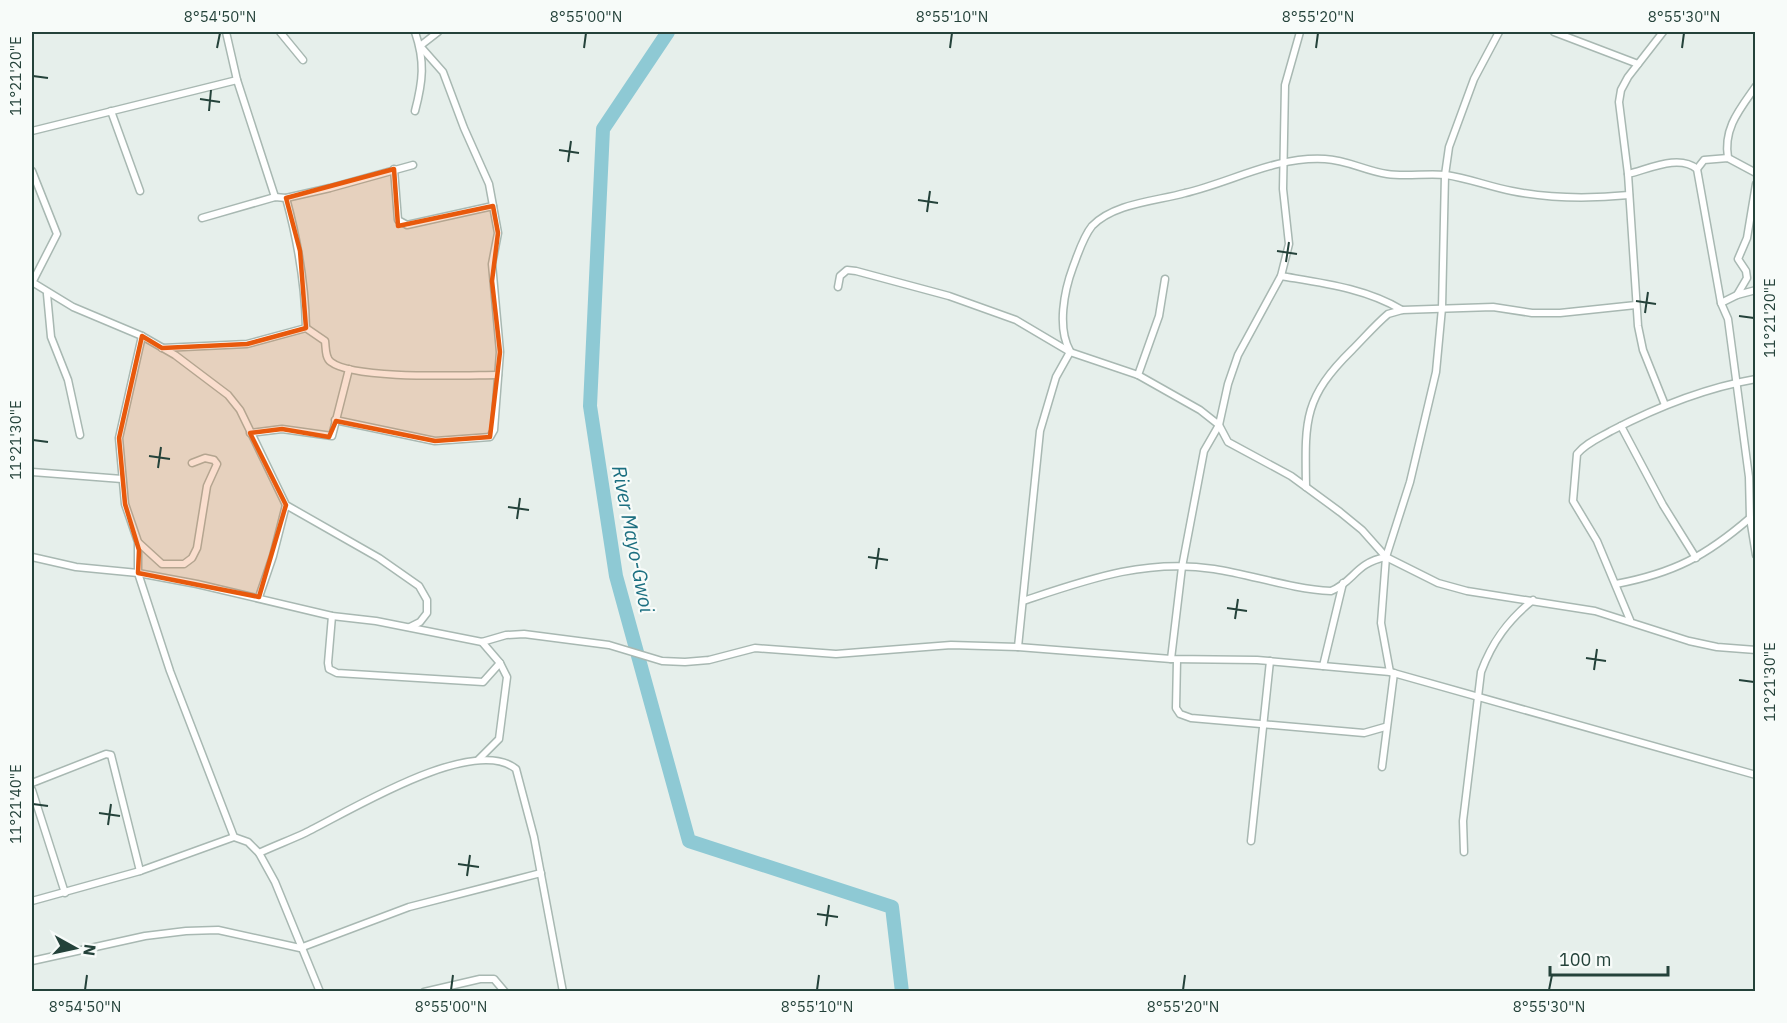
<svg xmlns="http://www.w3.org/2000/svg" width="1787" height="1023" font-family="'IBM Plex Sans',sans-serif">
  <rect width="100%" height="100%" fill="#e6efeb"/>
  <g fill="none" stroke-linecap="round" stroke-linejoin="round">
    <path stroke="#8ec9d4" stroke-width="14" d="M668,32L603,129L590,406L616,576L689,841L892,907L902,992"/>
    <g stroke="#a8b8b2" stroke-width="9">
      <g id="street">
        <path d="M226,32L237,80L275,197"/>
        <path d="M280,32L303,60"/>
        <path d="M415,32C425,61 423,81 415,111"/>
        <path d="M1554,32L1638,64"/>
        <path d="M1663,32L1628,77L1621,90L1619,102L1628,174L1638,326L1643,350L1665,405"/>
        <path d="M420,46L438,32"/>
        <path d="M111,111L140,191"/>
        <path d="M32,131L237,80"/>
        <path d="M1728,158C1723,128 1740,109 1756,86"/>
        <path d="M394,169L398,220L407,225L493,206"/>
        <path d="M1697,169L1704,160L1728,158L1756,173"/>
        <path d="M32,171L57,234L32,283"/>
        <path d="M1628,174C1649,169 1679,154 1697,169L1721,303L1728,319L1749,477L1750,518L1756,555"/>
        <path d="M286,198C298,242 305,282 306,328"/>
        <path d="M202,218L275,197L286,198L330,188L413,165"/>
        <path d="M1281,276C1322,283 1365,288 1402,310"/>
        <path d="M32,282L73,307L142,336L175,355L228,395L240,410L286,505L379,558L419,586L427,600V613L420,622L410,627"/>
        <path d="M838,287L840,276L847,270L856,271L949,296L1016,320L1070,352L1138,375L1200,410L1219,425L1228,442L1291,476L1340,512L1362,530L1386,557L1438,583L1467,591L1595,611L1689,641L1717,647L1756,650"/>
        <path d="M47,294L51,337L68,380L80,435"/>
        <path d="M1737,295L1747,278L1746,271L1738,259L1747,238L1756,184"/>
        <path d="M1721,303L1737,295L1756,290"/>
        <path d="M142,336L119,438L125,504L138,542V573L170,671L234,837L248,842L259,853L275,882L320,992"/>
        <path d="M162,348L247,344L306,328L325,341C326,348 325,358 331,362C354,380 466,375 498,375"/>
        <path d="M1070,351C1057,328 1064,291 1073,267C1078,254 1083,237 1092,226C1114,203 1157,201 1185,193C1232,182 1276,156 1325,159C1347,160 1366,171 1387,174C1406,177 1426,173 1446,175C1468,178 1490,187 1512,191C1552,199 1589,199 1629,195"/>
        <path d="M1138,375L1159,316L1165,279"/>
        <path d="M335,420L435,441L490,437L494,430L500,352L492,264L498,233L489,184L464,128L443,72L420,46"/>
        <path d="M1621,426L1663,505L1696,558"/>
        <path d="M250,433L282,429L332,436L349,369"/>
        <path d="M32,472L122,479"/>
        <path d="M1306,487C1305,421 1303,398 1352,350C1364,338 1375,325 1388,314L1402,310L1493,307L1532,313H1560L1636,305"/>
        <path d="M139,543L162,564H184L192,558L197,548L207,486L217,464L214,460L205,458L192,463"/>
        <path d="M32,557L76,567L138,573L197,584L332,616L376,621L482,642L506,635L524,634L609,645L662,661L685,662L709,660L755,648L836,654L951,645L1018,647L1171,659L1257,660L1390,672L1756,775"/>
        <path d="M1616,584C1674,573 1706,556 1750,518"/>
        <path d="M259,597L273,556L286,505"/>
        <path d="M1023,601C1086,580 1146,558 1214,569C1253,575 1291,589 1331,591C1354,582 1355,563 1386,557"/>
        <path d="M332,616L328,663L329,669L337,673L483,682L500,663"/>
        <path d="M1630,620L1597,541L1573,501L1577,454C1586,443 1599,438 1611,431C1657,407 1704,388 1756,379"/>
        <path d="M1018,647L1040,431L1056,377L1070,352"/>
        <path d="M1171,659L1182,567L1204,451L1219,425L1228,384L1238,355L1281,276L1289,244L1283,189L1285,85L1300,32"/>
        <path d="M1177,660L1176,708L1180,714L1191,718L1364,733L1385,727"/>
        <path d="M1323,666L1343,583"/>
        <path d="M1390,672L1381,623L1386,557L1410,482L1436,372L1442,308L1445,175L1449,147L1474,79L1499,32"/>
        <path d="M479,759L499,739L507,677L500,663L482,642"/>
        <path d="M1382,767L1394,673"/>
        <path d="M32,783L106,754L111,755L140,871"/>
        <path d="M32,790L65,893"/>
        <path d="M1251,841L1270,661"/>
        <path d="M1464,852L1463,821L1481,672C1492,642 1508,620 1533,600"/>
        <path d="M259,853C274,846 290,840 305,833C348,812 473,734 516,769L534,837L563,992"/>
        <path d="M32,901L140,871L234,837"/>
        <path d="M32,961L145,936L186,931L218,930L300,948L409,907L541,873"/>
        <path d="M424,992L480,979H494L505,992"/>
      </g>
    </g>
    <use href="#street" stroke="#fff" stroke-width="6"/>
  </g>
  <path fill="#e8590c" fill-opacity="0.2" stroke="#e8590c" stroke-width="4.5" stroke-linejoin="round" d="M394,169L398,226L493,206L498,233L492,281L500,352L490,437L435,441L336,421L329,437L282,429L250,433L286,505L259,597L138,573L139,550L125,504L119,438L142,336L162,348L247,344L306,328L300,251L286,198Z"/>
  <path fill="none" stroke="#24423a" stroke-width="2" d="M217,48L220,33M584,48L586,33M950,48L952,33M1316,48L1318,33M1682,48L1684,33M33,76L48,78M200,99L220,102M209,111L211,90M559,150L579,153M568,162L571,141M918,200L938,203M927,212L930,191M1277,251L1297,254M1286,262L1289,242M1636,301L1656,304M1645,313L1648,292M1739,316L1754,318M33,440L48,442M149,456L170,459M158,468L161,447M508,507L529,510M517,519L520,498M868,557L888,560M876,569L879,548M1227,608L1247,611M1235,619L1238,599M1586,658L1606,661M1594,670L1597,649M1739,680L1754,682M33,804L48,806M99,813L120,816M108,825L111,804M458,864L479,867M467,876L470,855M817,914L838,917M826,926L829,905M85,990L87,975M451,990L453,975M817,990L819,975M1183,990L1185,975M1549,990L1552,975"/>
  <g text-anchor="middle" stroke-width="4.5" stroke-linejoin="round" paint-order="stroke">
    <g font-size="20" font-style="italic" fill="#1c6f80" stroke="#f7fbf9">
      <text transform="translate(633 539) rotate(79)" y="7">River Mayo-Gwoi</text>
    </g>
  </g>
  <rect width="1787" height="1023" fill="none" stroke="#f7fbf9" stroke-width="66"/>
  <g transform="translate(75 948) rotate(98)" stroke="#f7fbf9" stroke-width="4.5" paint-order="stroke">
  <path d="M0-4.5L10 22L0 15L-10 22Z" fill="#24423a"/>
  <text y="-9" font-size="16" font-weight="bold" text-anchor="middle" fill="#24423a">N</text>
  </g>
  <path d="M1550 966v9h118v-9" fill="none" stroke="#24423a" stroke-width="3"/>
  <text x="1559" y="966" font-size="18" fill="#24423a" stroke="#f7fbf9" stroke-width="4.5" paint-order="stroke">100 m</text>
  <rect x="33" y="33" width="1721" height="957" fill="none" stroke="#24423a" stroke-width="2"/>
  <g font-size="15" text-anchor="middle" fill="#24423a">
    <text x="220" y="22">8°54'50"N</text>
    <text x="586" y="22">8°55'00"N</text>
    <text x="952" y="22">8°55'10"N</text>
    <text x="1318" y="22">8°55'20"N</text>
    <text x="1684" y="22">8°55'30"N</text>
    <text transform="translate(16 76) rotate(-90)" y="5">11°21'20"E</text>
    <text transform="translate(1770 318) rotate(-90)" y="5">11°21'20"E</text>
    <text transform="translate(16 440) rotate(-90)" y="5">11°21'30"E</text>
    <text transform="translate(1770 682) rotate(-90)" y="5">11°21'30"E</text>
    <text transform="translate(16 804) rotate(-90)" y="5">11°21'40"E</text>
    <text x="85" y="1012">8°54'50"N</text>
    <text x="451" y="1012">8°55'00"N</text>
    <text x="817" y="1012">8°55'10"N</text>
    <text x="1183" y="1012">8°55'20"N</text>
    <text x="1549" y="1012">8°55'30"N</text>
  </g>
</svg>
